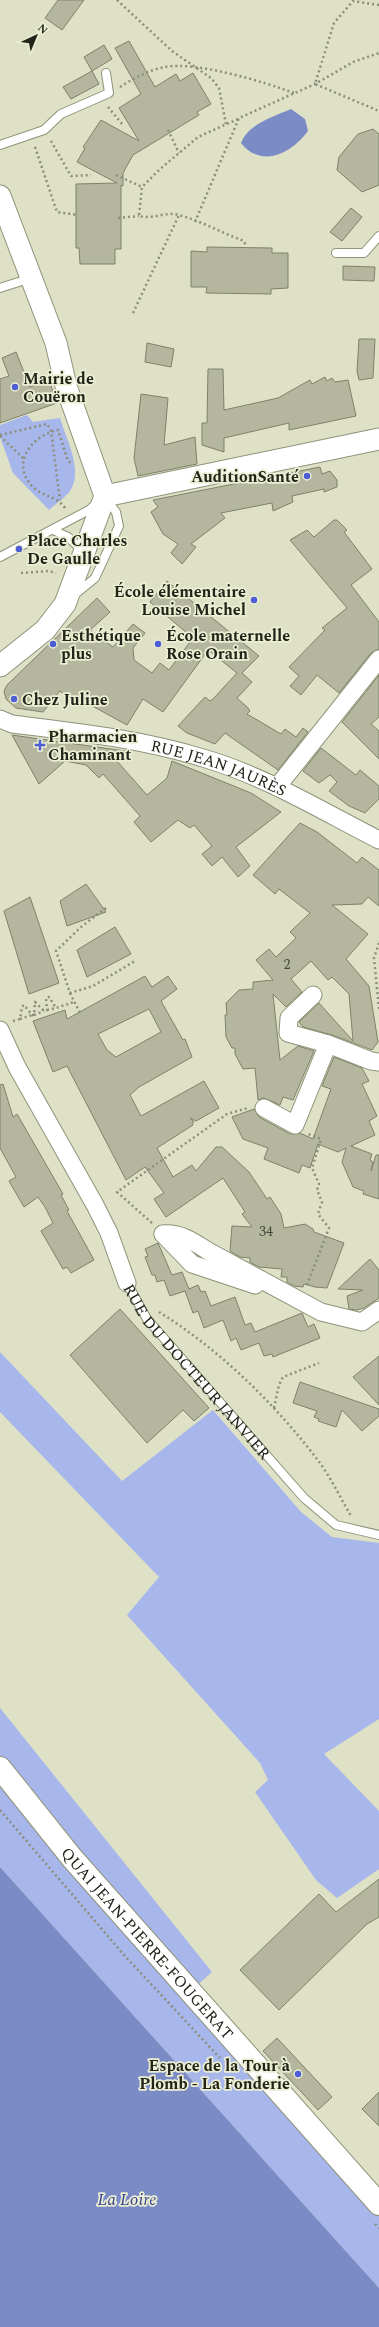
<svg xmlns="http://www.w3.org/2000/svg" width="379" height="2327" font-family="Spectral,serif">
  <rect width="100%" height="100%" fill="#dee1c6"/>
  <g fill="#a7b6eb">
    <path d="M27,415L33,422L60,418C66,439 84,471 70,491C65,498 55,504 49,510L13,473L0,437V425Z"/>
    <path d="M0,1352L122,1481L213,1410L301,1512L332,1537L379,1543V1719L324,1754L379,1811V1869L337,1898L316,1880L255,1792L268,1780L260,1763L127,1615L159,1577L0,1412Z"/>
    <path d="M0,1708L212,1972L183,1998L379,2211V2288L0,1867Z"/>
  </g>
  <g fill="#7b8bc6">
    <path d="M291,109L305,119L308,131C292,153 262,169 241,143C248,124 273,117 291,109Z"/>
    <path d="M0,1867L379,2288V2327H0Z"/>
  </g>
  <g fill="#b4b79d" stroke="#7f8269" fill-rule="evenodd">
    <path d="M58,0H84L62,30L45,18Z"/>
    <path d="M129,41L155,87L176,74L180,81L193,73L211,104L197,112L199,115L133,155L123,173V186L121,185V249H115V264H80L79,248H76V184L117,183L77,162L85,148L83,147L101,120L139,141L119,108L141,94L115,48Z"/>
    <path d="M104,45L112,59L92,71L84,57Z"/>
    <path d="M92,71L99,84L71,99L63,87Z"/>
    <path d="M373,129L379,134V185L362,192L337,170L339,157L358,134Z"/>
    <path d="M351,208L362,217L342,241L330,232Z"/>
    <path d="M207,247L272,248V253H288V288L271,289V294L206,293L207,287H191V251L207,252Z"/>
    <path d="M343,266L375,267L374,281L343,280Z"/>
    <path d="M359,339H375L373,378L359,380L357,371Z"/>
    <path d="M147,343L174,349L171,367L145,362Z"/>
    <path d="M16,352L30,387L49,380L57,403L0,423V379L9,376L2,358Z"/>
    <path d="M208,369H223L224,410L278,398L310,380L312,384L325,377L327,381L332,378L335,382L348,380L356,416L289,430V423L224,438V452L202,445V423H207Z"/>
    <path d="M141,394L168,398L164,445L195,437L197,464L138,476L134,458Z"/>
    <path d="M320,467L322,474L330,471L337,480V487L324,492V489L292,496L293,502L273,511L272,503L221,513L225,518L191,544L196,547L182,564L171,553L178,544L163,534L151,512L158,507L153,500Z"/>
    <path d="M334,520H337L347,530L344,532L372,569L351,585L379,622V649L371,653L339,693L317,675L301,695L290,686L299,676L289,667L325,630L322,628L347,608L290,540L307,530L314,537Z"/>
    <path d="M167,581L259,656L242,673L252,682L237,698L248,708L250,711L247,714L281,734L285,729L296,737L303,728L308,732L278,770L225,733L215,744L187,733L178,726L205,697L210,701L213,699L237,673L208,650L163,712L143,699L127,725L85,702L80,707L60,691L43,712L16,708L6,699L4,691L7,685L97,598L110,612L90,630L113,647L133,624L145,633L133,648L134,660L152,673L160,663L169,670L193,638L150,602Z"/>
    <path d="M379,675V717L371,724L379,731V759L342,722Z"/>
    <path d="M12,735L125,751L116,760L147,795L167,778L172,761L251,793L281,812L236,847L250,866L238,877L222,857L212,866L202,854L212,846L194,825L190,828L178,820L151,842L134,822L140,816L103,774L99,778L86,765L65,761L39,784Z"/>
    <path d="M321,748L356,775L360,770L379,786V799L365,813L349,806L329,791L337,782L330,775L319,783L303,771Z"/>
    <path d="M300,823L317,832L357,863L362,857L379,870V906L368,897L362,904L332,905L368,934L346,959L369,986L378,1042L372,1050L332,1035L303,1027L299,1022L319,1003L353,1041L349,994L332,977L328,980L311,961L291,979L302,992L286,1007L273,994L280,1060L298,1046L314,1051L293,1100L283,1097L280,1105L264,1098L258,1100L255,1068L243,1069L235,1054V1048H232L226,1037L225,1015H227L226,1003L239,990L253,989V982L273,980L256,960L269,949L276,957L296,938L290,932L310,913L279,889L275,894L253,875Z"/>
    <path d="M86,884L106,912L67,926L60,901Z"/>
    <path d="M30,897L59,983L29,994L4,911Z"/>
    <path d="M115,927L131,954L87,977L77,950Z"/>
    <path d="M145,976L152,987L168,976L177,989L161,1001L183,1040L185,1039L192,1057L139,1087L130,1095L141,1116L204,1081L219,1108L196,1121L190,1118L194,1122L192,1123L193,1125L157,1148L173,1177L192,1165L196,1171L216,1147H222L249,1172L267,1199L270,1197L281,1214L284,1228L305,1224L313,1229L314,1232L344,1243L327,1288L315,1287L304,1284L303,1287L294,1286L287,1282V1277H281L282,1269L259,1267L250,1262V1258L240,1257L230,1251L232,1226L252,1227L242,1214L245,1212L223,1178L166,1217L154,1199L164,1193L145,1167L126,1180L67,1066L53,1072L33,1021L65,1010L67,1019ZM149,1009L161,1032L116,1057L107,1050L98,1034Z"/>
    <path d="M334,1057L362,1068L369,1081L362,1084L377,1116L369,1121L375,1135L351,1146L372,1154L370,1160L373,1162L371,1171L376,1155H379V1199L363,1194L364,1191L353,1187L342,1162L346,1148L338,1152L318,1144L310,1168L302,1165L299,1173L264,1159L268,1148L243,1139L232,1117L254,1109L259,1117L290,1134L300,1133L313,1139L331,1089L322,1086Z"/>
    <path d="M3,1084L13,1117L17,1114L63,1194L61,1195L69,1210L67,1211L94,1260L71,1273L67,1267L63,1269L41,1231L53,1223L45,1207L38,1197L24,1207L9,1181L16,1177L0,1148V1085Z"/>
    <path d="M158,1243L172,1275L182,1272L189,1289L198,1285L201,1292L205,1291L211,1306L235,1297L245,1325L251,1323L255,1332L302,1313L308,1327L314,1324L320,1338L273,1357L272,1354L264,1356L259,1343L241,1350L236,1338L231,1341L223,1320L204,1328L198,1311L193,1313L185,1291L170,1296L164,1280L157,1282L155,1275H152L145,1257L148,1256L145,1249Z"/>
    <path d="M370,1259L379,1270V1298L364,1308L356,1310L349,1309L347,1296L363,1290L338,1289Z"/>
    <path d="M120,1309L209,1408L194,1421L183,1410L147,1443L70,1355Z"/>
    <path d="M379,1356V1405L353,1377Z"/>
    <path d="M300,1382L379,1409V1416L362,1431L342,1410L336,1427L318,1421L319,1419L314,1417L317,1411L293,1403Z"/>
    <path d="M379,1879V1917L367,1924L279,2010L240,1970L319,1894L336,1912Z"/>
    <path d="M277,2038L332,2097L318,2110L263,2051Z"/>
    <path d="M379,2092V2126L362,2109Z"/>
  </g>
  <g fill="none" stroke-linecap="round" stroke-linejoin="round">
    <g stroke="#8f9279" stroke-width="10">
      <g id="service">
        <path d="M0,145L44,130L61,114L109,93L106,73"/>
        <path d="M336,253H364L379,236"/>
        <path d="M0,288L31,278"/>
        <path d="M53,530L68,537L83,551"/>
        <path d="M0,557L89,510L97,503"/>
        <path d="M73,596L95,578L119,526L116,512L106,499"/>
        <path id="s1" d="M127,1283L147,1319L304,1498L336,1525L379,1535"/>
      </g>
    </g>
    <g stroke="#8f9279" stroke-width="19">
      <g id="minor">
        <path id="s2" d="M0,719L12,724C77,732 141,739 203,758C265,776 322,811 379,840"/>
        <path d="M277,787L379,659"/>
        <path d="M313,995L289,1018L288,1033L328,1044"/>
        <path d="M0,1030L17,1067L95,1205L109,1233L127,1283"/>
        <path d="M264,1108L295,1125L328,1044L371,1061L379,1062"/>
        <path d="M163,1234C180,1232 194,1242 208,1251L321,1312L362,1322L379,1310"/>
        <path d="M163,1234L192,1264L255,1285"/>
      </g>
    </g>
    <g stroke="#8f9279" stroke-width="23">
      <g id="tertiary">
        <path d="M0,196L56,343L66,386L105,496"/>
        <path d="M105,496L379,439"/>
        <path d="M0,666L45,630L65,604L105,496"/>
      </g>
    </g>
    <g stroke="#8f9279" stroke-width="24">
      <g id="secondary">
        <path id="s3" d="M0,1768L72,1858L379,2204"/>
      </g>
    </g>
    <g stroke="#8c8e7a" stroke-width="2.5" stroke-dasharray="2 3" stroke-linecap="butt">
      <path d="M117,0L172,51L211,78L219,88L226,124"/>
      <path d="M379,5L353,1L334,23L315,84L379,111"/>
      <path d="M120,87C134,78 149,70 165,67C195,61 265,82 294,93"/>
      <path d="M108,107L123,125"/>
      <path d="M238,119L198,137L159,170L142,187L139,216C153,220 165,211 179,215C201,221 222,233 244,241L246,246"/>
      <path d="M168,130L179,153"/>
      <path d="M51,141L71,176L91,175"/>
      <path d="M35,147L57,212L78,215"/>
      <path d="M116,175L142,187"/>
      <path d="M118,218L139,216"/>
      <path d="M195,222L239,118L315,84L353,62L379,53"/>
      <path d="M133,313L179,215"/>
      <path d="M0,435L47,424L51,431L60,500"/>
      <path d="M0,436L23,458"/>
      <path d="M65,508C56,495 42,497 32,486C10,462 33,435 58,430L68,461L73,464"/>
      <path d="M21,573L49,571L56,573"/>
      <path d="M106,908L81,927L56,951L70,993L93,986L135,961"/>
      <path d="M379,943L374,958L379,1009"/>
      <path d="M70,993L80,1013"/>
      <path d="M47,1010L56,1008"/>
      <path d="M34,1015L44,1011"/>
      <path d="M20,1019L32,1015"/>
      <path d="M13,1021L20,1019L22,1007L24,1005L32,1015H34L35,1002L44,1011L47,1010L46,998L49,997L56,1008L74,1002"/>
      <path d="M152,1223L117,1192L227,1114L248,1108"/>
      <path d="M307,1285L329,1228L318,1214L322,1202L317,1190L319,1184L312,1168L321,1139L308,1134"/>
      <path d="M159,1312C219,1349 274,1403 317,1459C330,1476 340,1497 351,1516"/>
      <path d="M274,1408L279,1385L283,1377L319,1363"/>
      <path d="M0,1810L124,1955L220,2058"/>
      <path d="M375,2224L379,2228"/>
    </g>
    <use href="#service" stroke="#fff" stroke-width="8"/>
    <use href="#minor" stroke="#fff" stroke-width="17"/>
    <use href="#tertiary" stroke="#fff" stroke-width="21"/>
    <use href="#secondary" stroke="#fff" stroke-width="22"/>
  </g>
  <g fill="#4d5ed4" stroke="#ebeed3" stroke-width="1.5">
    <circle cx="15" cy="387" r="4"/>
    <circle cx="307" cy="476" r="4"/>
    <circle cx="19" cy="549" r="4"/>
    <circle cx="254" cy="600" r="4"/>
    <circle cx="53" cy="644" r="4"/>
    <circle cx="158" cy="644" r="4"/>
    <circle cx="14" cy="699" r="4"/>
    <path d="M38 739h4v4h4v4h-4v4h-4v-4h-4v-4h4z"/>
    <circle cx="298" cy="2074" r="4"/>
  </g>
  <g text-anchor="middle" stroke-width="3.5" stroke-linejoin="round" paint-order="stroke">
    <g font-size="14" fill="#46483a">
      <text x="287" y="969">2</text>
      <text x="266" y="1236">34</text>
    </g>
    <g font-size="16" font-weight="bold" fill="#222319" stroke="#ebeed3" text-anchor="start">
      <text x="23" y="384">Mairie de<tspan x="23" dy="18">Couëron</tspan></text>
      <text x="299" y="482" text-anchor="end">AuditionSanté</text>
      <text x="27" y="546">Place Charles<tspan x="27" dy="18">De Gaulle</tspan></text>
      <text x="246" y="597" text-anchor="end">École élémentaire<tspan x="246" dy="18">Louise Michel</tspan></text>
      <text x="61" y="641">Esthétique<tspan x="61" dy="18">plus</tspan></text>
      <text x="166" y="641">École maternelle<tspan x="166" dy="18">Rose Orain</tspan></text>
      <text x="22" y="705">Chez Juline</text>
      <text x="48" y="742">Pharmacien<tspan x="48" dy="18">Chaminant</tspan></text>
      <text x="290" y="2071" text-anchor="end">Espace de la Tour à<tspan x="290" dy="18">Plomb - La Fonderie</tspan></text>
    </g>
    <g font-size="16" fill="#222319" stroke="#ebeed3">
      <text dy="6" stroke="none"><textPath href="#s2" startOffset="225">RUE JEAN JAURÈS</textPath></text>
      <text dy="6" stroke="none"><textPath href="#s1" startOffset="113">RUE DU DOCTEUR JANVIER</textPath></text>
      <text dy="6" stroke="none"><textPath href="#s3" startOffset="229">QUAI JEAN-PIERRE-FOUGERAT</textPath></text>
    </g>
    <g font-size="17" font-style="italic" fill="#36438c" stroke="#ebeed3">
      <text x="127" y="2205">La Loire</text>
    </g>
  </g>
  <g transform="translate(36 36) rotate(44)" stroke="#ebeed3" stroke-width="3" paint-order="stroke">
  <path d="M0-3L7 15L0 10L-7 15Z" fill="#222319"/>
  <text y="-6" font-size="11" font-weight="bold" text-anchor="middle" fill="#222319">N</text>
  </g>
</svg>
